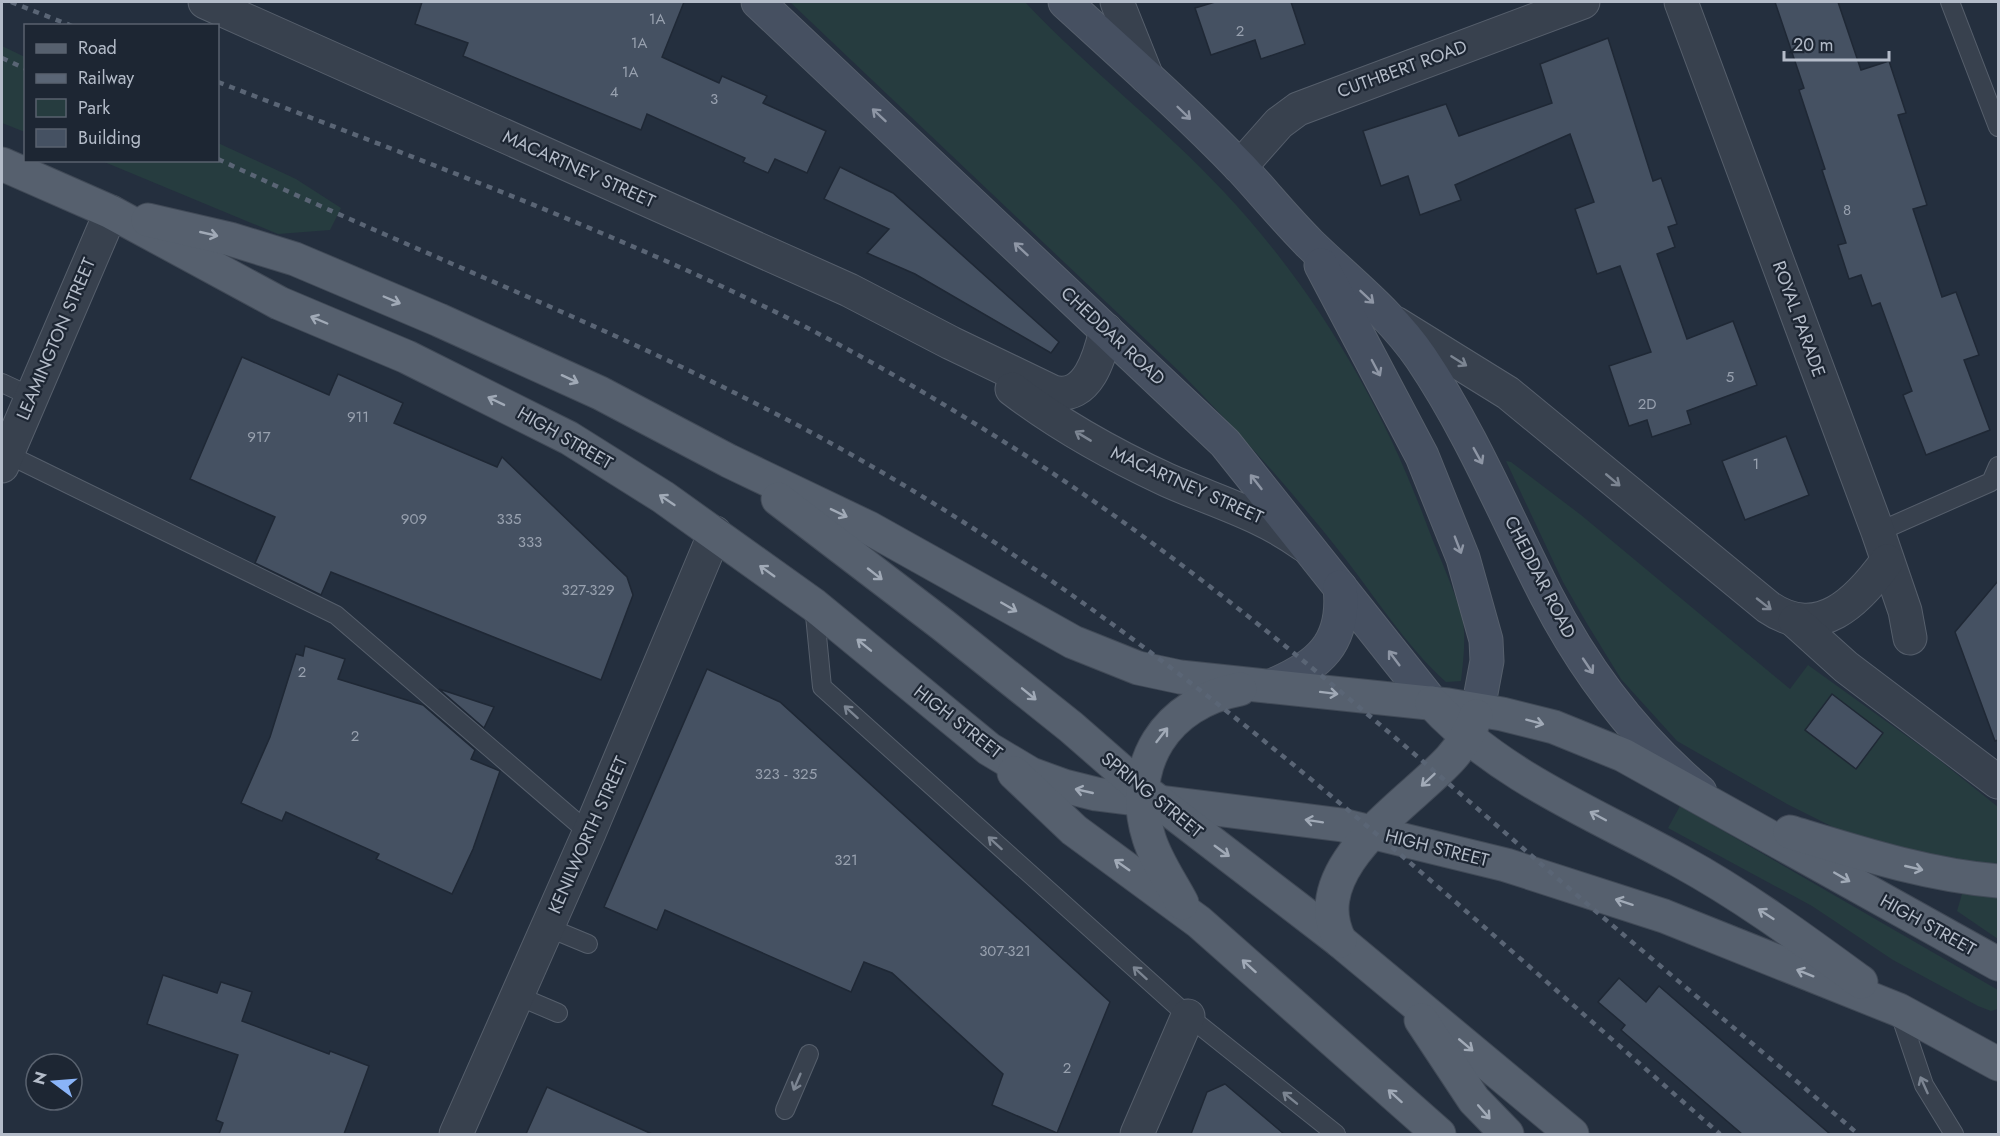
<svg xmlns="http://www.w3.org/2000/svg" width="2000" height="1136" font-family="Jost,sans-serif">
  <rect width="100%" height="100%" fill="#242f3e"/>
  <g fill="#263c3f">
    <path d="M790,2H1025C1088,69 1162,125 1225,193C1315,289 1383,405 1428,528C1439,557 1456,592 1463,622C1466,641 1463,662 1461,681L1446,682C1404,644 1375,596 1340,552C1291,490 1238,431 1183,375Z"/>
    <path d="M2,46L25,57V132L2,123Z"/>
    <path d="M218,143L296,179L341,208L330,230L278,234L102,161L218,160Z"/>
    <path d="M1506,461L1511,462L1581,515L1790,689L1808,665L1933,755L1998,807V866L1903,852L1841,831L1787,804L1677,741L1621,679L1586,622L1563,582Z"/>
    <path d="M1680,806L1998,990V1009L1991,1011L1978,1006L1893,960L1812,906L1668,828Z"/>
    <path d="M1962,894L1998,895V939L1957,911Z"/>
  </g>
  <g fill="#455162" stroke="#1f2835" stroke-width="1.5">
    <path d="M422,2H684L662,57L719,83L722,76L767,96L763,103L826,131L807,173L775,159L768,173L743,162L745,158L647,114L641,130L463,56L468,43L415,24Z"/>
    <path d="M1215,2H1291L1305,44L1261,59L1255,40L1211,55L1195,8Z"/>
    <path d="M1775,2H1838L1861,70L1889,61L1906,113L1898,115L1927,205L1913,209L1942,297L1956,292L1979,355L1964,360L1990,430L1926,455L1903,395L1912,391L1880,303L1872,306L1861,275L1849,279L1838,245L1846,243L1822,170L1825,169L1799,90L1804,88Z"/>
    <path d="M1608,38L1653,181L1661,178L1677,224L1668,227L1675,247L1657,254L1687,339L1733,321L1757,385L1687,411L1691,424L1652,437L1647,420L1629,426L1609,366L1651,352L1620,266L1597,274L1575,209L1594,202L1570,134L1455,185L1461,200L1420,215L1408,176L1381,186L1363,131L1446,104L1459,136L1552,103L1540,64Z"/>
    <path d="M840,167L893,193L1059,342L1051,353L915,274L867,253L889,229L824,199Z"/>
    <path d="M242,357L329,395L338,374L403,403L394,423L497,467L502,457L627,577L633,595L601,680L331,572L321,595L255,563L275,517L190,479Z"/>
    <path d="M1786,436L1809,495L1745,520L1722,461Z"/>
    <path d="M1998,581V740L1995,741L1955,632Z"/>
    <path d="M305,646L345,659L338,679L423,705L475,750L471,759L500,771L473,849L452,894L376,859L379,854L286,812L282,821L241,803L270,737L296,654L303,656Z"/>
    <path d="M707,669L780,702L1110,1002L1057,1133L992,1105L1003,1074L892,973L864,962L851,992L665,910L657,930L604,907Z"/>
    <path d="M439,689L494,707L484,728Z"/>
    <path d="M1832,694L1883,733L1856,769L1805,730Z"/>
    <path d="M163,975L217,993L221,982L252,992L242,1021L329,1054L330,1051L369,1066L344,1134H219L223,1123L216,1120L238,1055L147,1024Z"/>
    <path d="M1619,978L1646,1002L1659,986L1830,1134H1742L1621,1030L1625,1025L1598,1002Z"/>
    <path d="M1225,1084L1284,1134H1191L1207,1092Z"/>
    <path d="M547,1087L652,1134H526Z"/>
  </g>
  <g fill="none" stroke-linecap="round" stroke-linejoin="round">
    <g stroke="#565f6c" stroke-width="20">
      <g id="lane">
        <path d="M1950,2L1998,127"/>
        <path d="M2,383L32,397"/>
        <path d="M7,454L336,615L589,833"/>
        <path d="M1878,532L1991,482L1998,466"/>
        <path d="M814,605L822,687L1188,1016L1336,1134"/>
        <path d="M547,927L588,944"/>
        <path d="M518,996L558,1013"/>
        <path d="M1899,1011L1924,1085L1954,1134"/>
        <path d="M785,1110L809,1054"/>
      </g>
    </g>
    <g stroke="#565f6c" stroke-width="35">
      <g id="street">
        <path d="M205,2L849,290L951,343L1053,392C1088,401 1100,356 1106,330"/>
        <path d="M1117,2L1147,77"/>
        <path d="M1681,2L1878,532L1905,611L1910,638"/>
        <path d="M1240,167L1279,123L1298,109L1583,2"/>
        <path d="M1395,323L1508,393L1768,607C1819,642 1858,601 1887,561"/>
        <path d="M1012,389C1059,425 1113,455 1167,480C1214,501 1262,514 1304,545"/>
        <path d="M2,466L111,212"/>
        <path d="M1795,621L1846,667L1998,782"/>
        <path d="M456,1134L589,833L715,533"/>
        <path d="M1137,1134L1188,1016"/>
      </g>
    </g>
    <g stroke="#565f6c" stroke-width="35">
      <g id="secondary">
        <path d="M758,2L1225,443L1432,703"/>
        <path d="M1065,2C1124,56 1185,110 1241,168C1264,193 1286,220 1310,244C1348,281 1391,314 1421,358C1471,432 1505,515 1546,595C1584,669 1636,738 1700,792"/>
        <path d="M1321,265L1422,456L1463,558L1486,640L1487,661L1478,709"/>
        <path d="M1271,686C1319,666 1346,643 1340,587"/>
      </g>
    </g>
    <g stroke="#414a57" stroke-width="35">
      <g id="primary">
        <path d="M2,164L111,212L279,303L407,357L569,438L663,497L814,605L989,749L1031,774L1064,786L1096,794L1342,825L1506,865L1664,916L1899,1010L1998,1064"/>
        <path d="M148,220L230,239L295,259L439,320L600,393L729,461L869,528L1073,642L1138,668L1180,677L1448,705L1502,714L1554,727L1623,755L1998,964"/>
        <path d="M778,499L943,625L1071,727L1142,789L1340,941L1572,1134"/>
        <path d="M1432,703C1499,776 1595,814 1680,861C1744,896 1802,939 1861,982"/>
        <path d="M1014,773L1074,830L1199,922L1439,1134"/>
        <path d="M1790,832C1859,853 1927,875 1998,881"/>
        <path d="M1182,903C1171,882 1156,861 1149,838C1126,764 1166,703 1240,689"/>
        <path d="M1340,941C1302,868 1409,804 1450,759C1462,746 1470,732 1476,716"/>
        <path d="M1421,1020L1474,1100L1507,1134"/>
      </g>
    </g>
    <use href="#lane" stroke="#38414e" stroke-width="18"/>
    <use href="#street" stroke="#38414e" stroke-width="33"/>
    <use href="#secondary" stroke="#465061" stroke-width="33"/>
    <use href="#primary" stroke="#56606e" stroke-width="33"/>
    <g stroke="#5a6575" stroke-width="4.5" stroke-dasharray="6 6" stroke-linecap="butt">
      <path d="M11,2L72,26"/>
      <path d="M2,58L26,69"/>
      <path d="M218,82C399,152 582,219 757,303C837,341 915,386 990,433C1195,560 1376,720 1557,878C1657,964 1759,1048 1858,1134"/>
      <path d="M218,159C442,265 676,350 890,477C1195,657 1454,903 1720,1134"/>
    </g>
  </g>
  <defs><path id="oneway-shaft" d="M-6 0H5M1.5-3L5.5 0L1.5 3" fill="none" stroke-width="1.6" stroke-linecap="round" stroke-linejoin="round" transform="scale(1.5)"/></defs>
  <g stroke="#8e96a5">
    <use href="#oneway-shaft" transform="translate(1184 113) rotate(44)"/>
    <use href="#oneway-shaft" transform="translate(879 115) rotate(-137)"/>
    <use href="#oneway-shaft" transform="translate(1021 249) rotate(-137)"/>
    <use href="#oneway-shaft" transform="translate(1367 297) rotate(43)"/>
    <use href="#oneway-shaft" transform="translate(1376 368) rotate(62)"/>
    <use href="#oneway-shaft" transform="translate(1478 456) rotate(61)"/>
    <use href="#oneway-shaft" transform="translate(1256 482) rotate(-128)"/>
    <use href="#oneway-shaft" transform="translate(1458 545) rotate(69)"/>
    <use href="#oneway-shaft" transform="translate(1394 658) rotate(-127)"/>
    <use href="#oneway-shaft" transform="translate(1588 666) rotate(56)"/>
  </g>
  <g stroke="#a1aab7">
    <use href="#oneway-shaft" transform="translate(209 234) rotate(13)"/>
    <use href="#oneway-shaft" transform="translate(392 300) rotate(23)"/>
    <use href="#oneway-shaft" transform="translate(319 320) rotate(-157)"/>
    <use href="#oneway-shaft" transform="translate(570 379) rotate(25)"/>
    <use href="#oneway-shaft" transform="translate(496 401) rotate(-154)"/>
    <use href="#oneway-shaft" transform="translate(667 500) rotate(-146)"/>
    <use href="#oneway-shaft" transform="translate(839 513) rotate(26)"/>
    <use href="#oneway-shaft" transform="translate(767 571) rotate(-144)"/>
    <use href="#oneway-shaft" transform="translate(875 574) rotate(38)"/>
    <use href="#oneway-shaft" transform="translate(1009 607) rotate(30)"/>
    <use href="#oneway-shaft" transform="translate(864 645) rotate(-141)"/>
    <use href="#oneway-shaft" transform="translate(1329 693) rotate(7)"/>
    <use href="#oneway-shaft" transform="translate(1029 694) rotate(39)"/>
    <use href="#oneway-shaft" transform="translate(1535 722) rotate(15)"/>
    <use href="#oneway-shaft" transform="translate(1162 735) rotate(-52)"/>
    <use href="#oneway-shaft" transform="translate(1428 780) rotate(137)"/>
    <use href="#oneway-shaft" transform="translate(1084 791) rotate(-167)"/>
    <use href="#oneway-shaft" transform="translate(1598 816) rotate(-152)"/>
    <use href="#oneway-shaft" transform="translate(1314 821) rotate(-171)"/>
    <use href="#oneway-shaft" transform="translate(1222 851) rotate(36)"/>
    <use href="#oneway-shaft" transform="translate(1122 865) rotate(-145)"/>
    <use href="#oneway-shaft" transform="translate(1914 868) rotate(13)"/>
    <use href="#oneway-shaft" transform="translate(1842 877) rotate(30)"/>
    <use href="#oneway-shaft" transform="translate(1624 902) rotate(-162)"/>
    <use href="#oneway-shaft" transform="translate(1766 914) rotate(-147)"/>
    <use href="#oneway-shaft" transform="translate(1249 966) rotate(-138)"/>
    <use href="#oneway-shaft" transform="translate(1805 973) rotate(-158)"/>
    <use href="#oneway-shaft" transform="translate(1466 1045) rotate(40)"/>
    <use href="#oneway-shaft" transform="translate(1395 1096) rotate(-138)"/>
    <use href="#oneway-shaft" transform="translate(1484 1112) rotate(49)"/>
  </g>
  <g stroke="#7c8592">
    <use href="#oneway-shaft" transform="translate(1459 361) rotate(32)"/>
    <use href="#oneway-shaft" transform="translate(1083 436) rotate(-149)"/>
    <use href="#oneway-shaft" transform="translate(1613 480) rotate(40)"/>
    <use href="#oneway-shaft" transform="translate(1764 604) rotate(38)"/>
    <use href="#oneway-shaft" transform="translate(851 712) rotate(-138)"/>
    <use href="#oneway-shaft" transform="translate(995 843) rotate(-138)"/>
    <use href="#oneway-shaft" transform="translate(1140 973) rotate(-138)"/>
    <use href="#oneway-shaft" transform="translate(797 1082) rotate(113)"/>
    <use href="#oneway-shaft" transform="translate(1924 1085) rotate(-114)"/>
    <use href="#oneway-shaft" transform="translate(1290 1098) rotate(-141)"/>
  </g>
  <g text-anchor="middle" stroke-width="4.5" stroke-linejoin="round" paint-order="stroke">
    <g font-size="15" fill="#98a1af">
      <text x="657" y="24">1A</text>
      <text x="1240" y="36">2</text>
      <text x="639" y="48">1A</text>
      <text x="630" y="77">1A</text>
      <text x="614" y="97">4</text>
      <text x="714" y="104">3</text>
      <text x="1847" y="215">8</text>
      <text x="1730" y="382">5</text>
      <text x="1647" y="409">2D</text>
      <text x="358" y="422">911</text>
      <text x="259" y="442">917</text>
      <text x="1756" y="469">1</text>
      <text x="414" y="524">909</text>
      <text x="509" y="524">335</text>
      <text x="530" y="547">333</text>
      <text x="588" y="595">327-329</text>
      <text x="302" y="677">2</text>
      <text x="355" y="741">2</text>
      <text x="786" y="779">323 - 325</text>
      <text x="846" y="865">321</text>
      <text x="1005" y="956">307-321</text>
      <text x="1067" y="1073">2</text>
    </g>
    <g font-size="18" fill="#b4bcc9" stroke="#1d2633">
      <text transform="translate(1402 69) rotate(-20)" y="6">CUTHBERT ROAD</text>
      <text transform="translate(579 169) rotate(24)" y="6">MACARTNEY STREET</text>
      <text transform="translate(1799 319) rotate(70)" y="6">ROYAL PARADE</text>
      <text transform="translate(1113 336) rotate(43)" y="6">CHEDDAR ROAD</text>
      <text transform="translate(56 339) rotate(-67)" y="6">LEAMINGTON STREET</text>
      <text transform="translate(565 438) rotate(30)" y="6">HIGH STREET</text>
      <text transform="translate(1187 485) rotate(24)" y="6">MACARTNEY STREET</text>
      <text transform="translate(1540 577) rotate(63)" y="6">CHEDDAR ROAD</text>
      <text transform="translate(958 722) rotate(38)" y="6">HIGH STREET</text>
      <text transform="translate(1152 795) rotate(39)" y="6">SPRING STREET</text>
      <text transform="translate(588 835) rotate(-66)" y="6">KENILWORTH STREET</text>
      <text transform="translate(1437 848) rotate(14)" y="6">HIGH STREET</text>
      <text transform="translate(1928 925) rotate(29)" y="6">HIGH STREET</text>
    </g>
  </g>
  <rect width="2000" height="1136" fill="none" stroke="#b4bcc9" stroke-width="6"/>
  <rect x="24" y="24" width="195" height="138" fill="#1d2633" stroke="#59626f" stroke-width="1.5"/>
  <rect x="36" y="44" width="30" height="9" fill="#56606e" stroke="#59626f" stroke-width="1.5"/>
  <text x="78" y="54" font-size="18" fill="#b4bcc9">Road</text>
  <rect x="36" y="74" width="30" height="9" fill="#5a6575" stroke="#59626f" stroke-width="1.5"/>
  <text x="78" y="84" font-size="18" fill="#b4bcc9">Railway</text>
  <rect x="36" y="99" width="30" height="18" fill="#263c3f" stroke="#59626f" stroke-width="1.5"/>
  <text x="78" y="114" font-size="18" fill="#b4bcc9">Park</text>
  <rect x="36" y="129" width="30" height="18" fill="#455162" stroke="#59626f" stroke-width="1.5"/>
  <text x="78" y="144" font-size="18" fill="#b4bcc9">Building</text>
  <g transform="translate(54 1082) rotate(286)"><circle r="28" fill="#1d2633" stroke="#59626f" stroke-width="1.5"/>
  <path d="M0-4.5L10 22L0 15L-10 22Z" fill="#8ab4f8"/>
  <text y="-9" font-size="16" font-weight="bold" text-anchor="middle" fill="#b4bcc9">N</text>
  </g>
  <path d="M1784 51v9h105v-9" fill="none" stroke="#b4bcc9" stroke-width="3"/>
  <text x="1793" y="51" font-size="18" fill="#b4bcc9" stroke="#1d2633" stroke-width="4.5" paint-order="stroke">20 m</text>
</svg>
